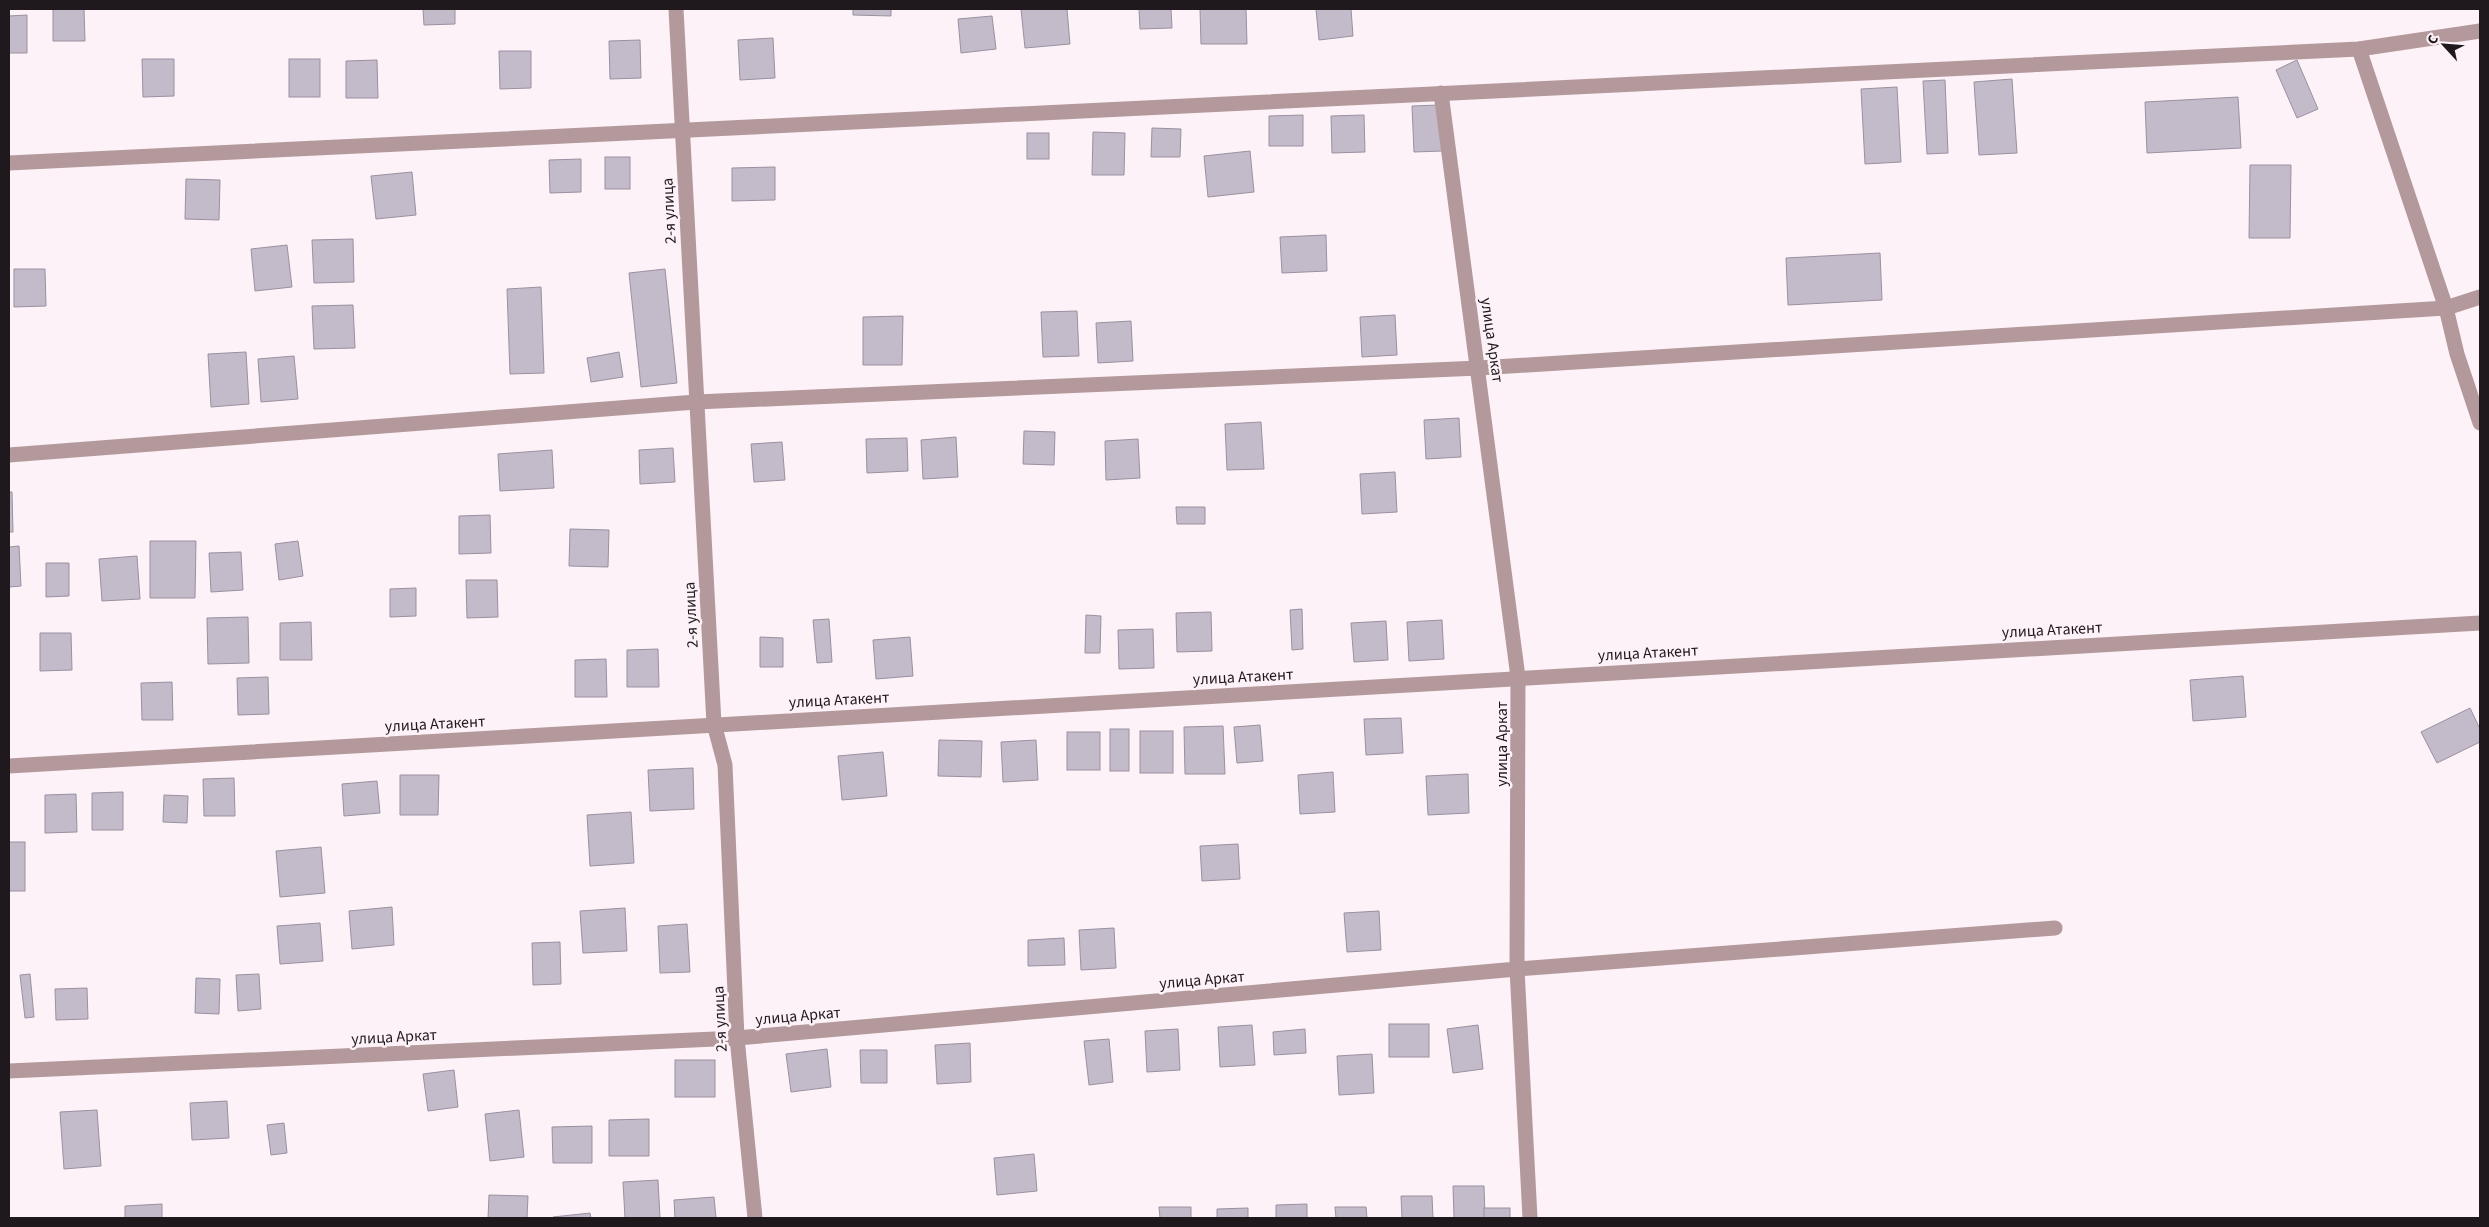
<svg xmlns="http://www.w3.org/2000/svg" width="2489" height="1227" font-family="'Source Sans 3',sans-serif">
  <rect width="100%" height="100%" fill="#fdf2f8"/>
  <g fill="#c3baca" stroke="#9a91a0">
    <path d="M53,9H84L85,41H53Z"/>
    <path d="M423,9H455V24L424,25Z"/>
    <path d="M853,9H891V16L853,15Z"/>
    <path d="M1021,9H1067L1070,44L1025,48Z"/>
    <path d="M1139,9H1171L1172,28L1140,29Z"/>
    <path d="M1200,9H1246L1247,44H1201Z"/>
    <path d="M1316,9H1351L1353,36L1319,40Z"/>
    <path d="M27,15V53H9V16Z"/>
    <path d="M992,16L996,49L961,53L958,19Z"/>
    <path d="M773,38L775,78L740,80L738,40Z"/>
    <path d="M640,40L641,78L610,79L609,41Z"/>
    <path d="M499,51H531V88L500,89Z"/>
    <path d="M142,59H174V96L143,97Z"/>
    <rect x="289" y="59" width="31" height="38"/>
    <path d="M377,60L378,98H346V61Z"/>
    <path d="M2297,60L2318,109L2297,118L2276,70Z"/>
    <path d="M2012,79L2017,153L1979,155L1974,82Z"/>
    <path d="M1945,80L1948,153L1927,154L1923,81Z"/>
    <path d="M1897,87L1901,162L1865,164L1861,89Z"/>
    <path d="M2238,97L2241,148L2147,153L2145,102Z"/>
    <path d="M1440,105L1442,151L1414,152L1412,106Z"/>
    <path d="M1303,115V146H1269V116Z"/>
    <path d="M1364,115L1365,152L1332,153L1331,116Z"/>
    <path d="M1152,128L1181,129L1180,157H1151Z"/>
    <path d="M1093,132L1125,133L1124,175H1092Z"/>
    <rect x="1027" y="133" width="22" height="26"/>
    <path d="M1250,151L1254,192L1208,197L1204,156Z"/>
    <rect x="605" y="157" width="25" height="32"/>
    <path d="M581,159V192L550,193L549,160Z"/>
    <path d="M2250,165H2291L2290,238H2249Z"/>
    <path d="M775,167V200L732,201V168Z"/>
    <path d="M412,172L416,215L376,219L371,176Z"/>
    <path d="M186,179L220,180L219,220L185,219Z"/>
    <path d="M1326,235L1327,271L1282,273L1280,237Z"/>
    <path d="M353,239L354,282L314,283L312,240Z"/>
    <path d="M287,245L292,287L255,291L251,249Z"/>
    <path d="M1880,253L1882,300L1788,305L1786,258Z"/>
    <path d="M14,269H45L46,306L14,307Z"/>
    <path d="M665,269L677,383L641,387L629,273Z"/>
    <path d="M541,287L544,373L510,374L507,289Z"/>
    <path d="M353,305L355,348L314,349L312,306Z"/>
    <path d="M1077,311L1079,356L1043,357L1041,312Z"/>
    <path d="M1395,315L1397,355L1362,357L1360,317Z"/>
    <path d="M903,316L902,365H863V317Z"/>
    <path d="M1131,321L1133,361L1098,363L1096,323Z"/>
    <path d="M246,352L249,404L211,407L208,354Z"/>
    <path d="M619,352L623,377L591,382L587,358Z"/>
    <path d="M294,356L298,399L261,402L258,359Z"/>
    <path d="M1459,418L1461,457L1426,459L1424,420Z"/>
    <path d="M1261,422L1264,469L1227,470L1225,424Z"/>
    <path d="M1024,431L1055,432L1054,465L1023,464Z"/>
    <path d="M956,437L958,477L923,479L921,440Z"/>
    <path d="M907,438L908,471L867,473L866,439Z"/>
    <path d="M1138,439L1140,478L1106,480L1105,441Z"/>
    <path d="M782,442L785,480L754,482L751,444Z"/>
    <path d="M673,448L675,482L640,484L639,450Z"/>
    <path d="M552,450L554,488L500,491L498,454Z"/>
    <path d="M1395,472L1397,512L1362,514L1360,474Z"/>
    <path d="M9,492H12L13,532H9Z"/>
    <path d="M1176,507H1205V524H1177Z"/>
    <path d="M490,515L491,553L459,554V516Z"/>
    <path d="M570,529L609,530L608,567L569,566Z"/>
    <path d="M150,541H196L195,598H150Z"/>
    <path d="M298,541L303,576L279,580L275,544Z"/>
    <path d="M19,546L21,586L9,587V547Z"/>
    <path d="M241,552L243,590L211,592L209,553Z"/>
    <path d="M137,556L140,599L102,601L99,559Z"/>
    <path d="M46,563H69V596L46,597Z"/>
    <path d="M466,580H497L498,617L467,618Z"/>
    <path d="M416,588V616L390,617V589Z"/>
    <path d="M1302,609L1303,649L1292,650L1290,610Z"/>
    <path d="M1211,612L1212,651L1177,652L1176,613Z"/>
    <path d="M1086,615L1101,616L1100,653H1085Z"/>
    <path d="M248,617L249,663L208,664L207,618Z"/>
    <path d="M829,619L832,662L817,663L813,620Z"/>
    <path d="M1442,620L1444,659L1409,661L1407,622Z"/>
    <path d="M1386,621L1388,660L1354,662L1351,623Z"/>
    <path d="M311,622L312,660H280V623Z"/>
    <path d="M1153,629L1154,668L1119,669L1118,630Z"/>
    <path d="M40,633H71L72,670L40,671Z"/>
    <path d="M760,637L783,638V667H760Z"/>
    <path d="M910,637L913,676L876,679L873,640Z"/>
    <path d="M658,649L659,687H627V650Z"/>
    <path d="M606,659L607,697H575V660Z"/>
    <path d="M2243,676L2246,717L2193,721L2190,680Z"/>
    <path d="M268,677L269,714L238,715L237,678Z"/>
    <path d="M172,682L173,720H142L141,683Z"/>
    <path d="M2470,708L2480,729V742L2437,763L2421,732Z"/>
    <path d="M1401,718L1403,753L1366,755L1364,719Z"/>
    <path d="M1260,725L1263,761L1237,763L1234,727Z"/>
    <path d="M1223,726L1225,774H1185L1184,727Z"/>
    <rect x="1110" y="729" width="19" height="42"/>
    <rect x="1140" y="731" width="33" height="42"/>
    <rect x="1067" y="732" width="33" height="38"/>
    <path d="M939,740L982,741L981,777L938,776Z"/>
    <path d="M1036,740L1038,780L1003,782L1001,742Z"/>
    <path d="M883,752L887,796L842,800L838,756Z"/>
    <path d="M693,768L694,809L650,811L648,770Z"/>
    <path d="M1333,772L1335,812L1300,814L1298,775Z"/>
    <path d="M1468,774L1469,813L1428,815L1426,776Z"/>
    <path d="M400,775H439L438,815H400Z"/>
    <path d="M234,778L235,816H204L203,779Z"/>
    <path d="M377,781L380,813L344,816L342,784Z"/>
    <path d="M123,792V830H92V793Z"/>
    <path d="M76,794L77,832L45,833V795Z"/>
    <path d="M164,795L188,796L187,823L163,822Z"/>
    <path d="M631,812L634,863L590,866L587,815Z"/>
    <rect x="9" y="842" width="16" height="49"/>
    <path d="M1238,844L1240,879L1202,881L1200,846Z"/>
    <path d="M321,847L325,893L280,897L276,851Z"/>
    <path d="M392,907L394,945L352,949L349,911Z"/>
    <path d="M625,908L627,951L583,953L580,911Z"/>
    <path d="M1379,911L1381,950L1347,952L1344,913Z"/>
    <path d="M320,923L323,961L280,964L277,926Z"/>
    <path d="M687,924L690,972L660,973L658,926Z"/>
    <path d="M1114,928L1116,968L1081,970L1079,930Z"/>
    <path d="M1064,938L1065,965L1028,966V940Z"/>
    <path d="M560,942L561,984L533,985L532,943Z"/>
    <path d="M30,974L34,1017L25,1018L20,975Z"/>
    <path d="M259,974L261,1009L238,1011L236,975Z"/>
    <path d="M196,978L220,979L219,1014L195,1013Z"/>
    <path d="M87,988L88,1019L56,1020L55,989Z"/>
    <rect x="1389" y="1024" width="40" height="33"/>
    <path d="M1252,1025L1255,1065L1220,1067L1218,1027Z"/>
    <path d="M1478,1025L1483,1069L1453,1073L1447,1029Z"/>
    <path d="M1178,1029L1180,1070L1147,1072L1145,1031Z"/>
    <path d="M1305,1029L1306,1053L1274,1055L1273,1032Z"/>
    <path d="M1109,1039L1113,1082L1089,1085L1084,1041Z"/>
    <path d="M970,1043L971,1082L937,1084L935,1045Z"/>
    <path d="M827,1049L831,1087L791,1092L786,1054Z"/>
    <path d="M860,1050H887V1083H861Z"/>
    <path d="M1372,1054L1374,1093L1339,1095L1337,1056Z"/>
    <rect x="675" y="1060" width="40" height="37"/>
    <path d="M454,1070L458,1107L428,1111L423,1074Z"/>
    <path d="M227,1101L229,1138L192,1140L190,1103Z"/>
    <path d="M97,1110L101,1166L64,1169L60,1112Z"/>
    <path d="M519,1110L524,1157L490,1161L485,1114Z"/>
    <path d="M649,1119V1156H609V1120Z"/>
    <path d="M284,1123L287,1153L271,1155L267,1125Z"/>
    <path d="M592,1126V1163H553L552,1127Z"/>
    <path d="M1034,1154L1037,1191L997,1195L994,1158Z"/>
    <path d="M658,1180L660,1218H625L623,1182Z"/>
    <path d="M1453,1186H1484L1485,1218H1454Z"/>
    <path d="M489,1195L528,1196L527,1218H488Z"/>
    <path d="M1401,1196H1432L1433,1218H1402Z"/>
    <path d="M714,1197L716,1218H675L674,1200Z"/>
    <path d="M162,1204V1218H125V1206Z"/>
    <path d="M1307,1204V1218H1276V1205Z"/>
    <path d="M1159,1207H1191V1218H1160Z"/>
    <path d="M1335,1207H1366L1367,1218H1336Z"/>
    <path d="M1248,1208V1218H1217V1209Z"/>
    <rect x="1484" y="1208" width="26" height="10"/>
    <path d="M590,1213L591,1218H553V1217Z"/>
  </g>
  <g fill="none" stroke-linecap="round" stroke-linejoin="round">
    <g stroke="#b4999c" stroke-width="15">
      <path d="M676,9L714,724L725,765L737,1038L755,1218"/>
      <path d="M2359,49L2446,308L2457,354L2480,423"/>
      <path d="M9,163L2359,49L2480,31"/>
      <path d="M9,455L696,402L1479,368L2446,308L2480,297"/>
      <path d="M9,766L2480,623"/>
      <path d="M9,1071L737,1038L1517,969L1518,677L1441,93"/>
      <path d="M1530,1218L1517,969L2055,928"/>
    </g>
  </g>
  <g text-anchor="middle" stroke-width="5" stroke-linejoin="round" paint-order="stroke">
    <g font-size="16" fill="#1f191d" stroke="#fdf2f8">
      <text transform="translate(668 211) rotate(-93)" y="6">2-я улица</text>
      <text transform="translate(1493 340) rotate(82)" y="6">улица Аркат</text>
      <text transform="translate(690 615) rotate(-93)" y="6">2-я улица</text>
      <text transform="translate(2052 629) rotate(-3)" y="6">улица Атакент</text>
      <text transform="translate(1648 652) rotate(-3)" y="6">улица Атакент</text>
      <text transform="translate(1243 676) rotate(-3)" y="6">улица Атакент</text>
      <text transform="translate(839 699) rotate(-3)" y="6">улица Атакент</text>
      <text transform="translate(435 723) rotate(-3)" y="6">улица Атакент</text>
      <text transform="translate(1501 744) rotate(-90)" y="6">улица Аркат</text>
      <text transform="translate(1202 979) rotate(-5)" y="6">улица Аркат</text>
      <text transform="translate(798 1015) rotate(-5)" y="6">улица Аркат</text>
      <text transform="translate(719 1019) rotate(-93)" y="6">2-я улица</text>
      <text transform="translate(394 1036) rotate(-3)" y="6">улица Аркат</text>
    </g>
  </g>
  <rect width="2489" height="1227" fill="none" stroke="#1f191d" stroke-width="20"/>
  <g transform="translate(2444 45) rotate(296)" stroke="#fdf2f8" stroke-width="4" paint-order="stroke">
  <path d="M0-4L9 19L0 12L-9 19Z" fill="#1f191d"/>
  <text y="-8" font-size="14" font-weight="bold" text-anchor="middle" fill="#1f191d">С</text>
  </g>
</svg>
